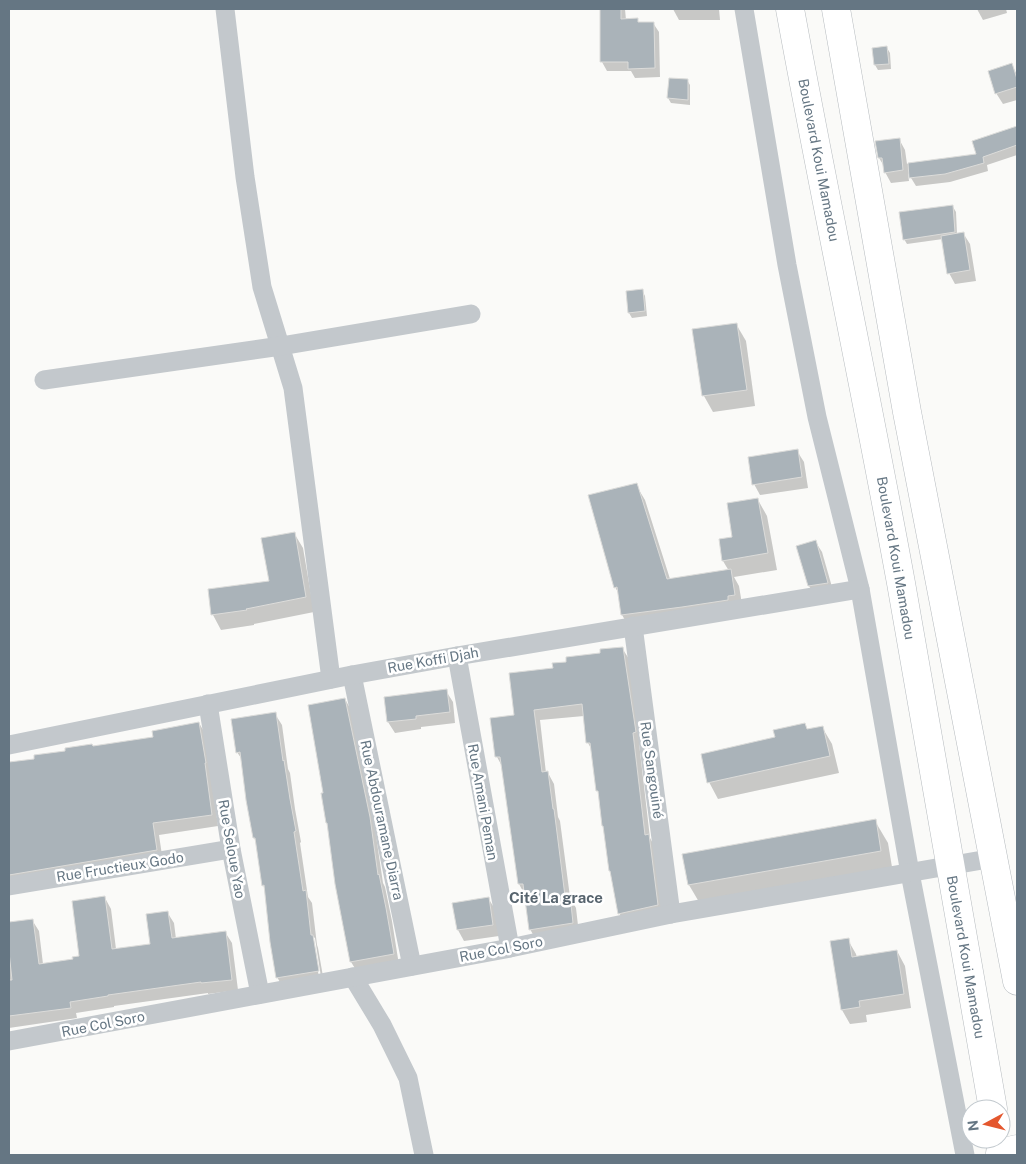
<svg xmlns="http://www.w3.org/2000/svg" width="1026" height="1164" font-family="'Public Sans',sans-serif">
  <rect width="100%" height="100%" fill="#fafaf8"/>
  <g fill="#0003" fill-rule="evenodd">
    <path d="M601,9H625L626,20H637L639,23H653L659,32L660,77L635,78L631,71H607L602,62Z"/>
    <path d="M673,9H719L720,20H679Z"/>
    <path d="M977,9H1006L1007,13L983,20Z"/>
    <path d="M887,48L890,53L891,69L878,70L875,65L874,49Z"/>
    <path d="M1012,65L1017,75V100L1003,104L996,93Z"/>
    <path d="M687,80L690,85V105L671,103L668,98Z"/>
    <path d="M1014,128L1017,133V155L987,165L988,171L950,182L916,186L908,173L909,181L891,183L885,172L884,166L879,158L899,139L905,150L907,164L977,155Z"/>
    <path d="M953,207L956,212L957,234L963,233L970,244L976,281L955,284L949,273L943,239L907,244L904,239Z"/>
    <path d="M642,290L645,296L647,316L632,318L629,313Z"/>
    <path d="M736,324L746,341L755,406L713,412L704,396Z"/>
    <path d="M797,451L804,462L808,488L760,495L754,484Z"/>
    <path d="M636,485L645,500L670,579L729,571L723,561L720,540L733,538L758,500L767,516L777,570L734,577L739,586L743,610L631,630L622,615L620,596L615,587Z"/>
    <path d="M294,533L303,548L314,612L254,624V625L221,630L213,615L270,582Z"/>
    <path d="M815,541L822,552L834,594L816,597L809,586Z"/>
    <path d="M622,648L629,659L641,743H639L650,838L655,847L664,916L626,924L619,913L599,794L598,791L593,752L588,743L584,716L540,720L546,773H548L554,784L558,817L560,821L570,897L576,908L579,934L536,940L530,929L525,895L519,884L503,768L497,757L515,716L554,669L568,663Z"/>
    <path d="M446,691L453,702L455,723L421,727V729L395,733L388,722Z"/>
    <path d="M345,699L351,710L375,829L383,883L385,887L392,921L399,965L358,973L351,962L324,794Z"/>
    <path d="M275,714L282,725L288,769L290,773L295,809L301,842L300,843L308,897L312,903L317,945L318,948L324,982L284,989L277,977L265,889L263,885L257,843L254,838L243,761L237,752ZM311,935L315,938L321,977H319Z"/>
    <path d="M199,723L206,735L218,826L159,835L163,862L9,889V764L36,760L93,747L155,738Z"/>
    <path d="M805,725L808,730L822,727L832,744L839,773L718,799L709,782L776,738Z"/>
    <path d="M875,821L888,843L893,873L702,907L689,885L684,855Z"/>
    <path d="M105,898L111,909L116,949L151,945L167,912L174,923L176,939L225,932L232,943L238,990L208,994V993L114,1006V1007L76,1013L77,1018L9,1028V923L32,920L39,931L43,964L74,960L81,957Z"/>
    <path d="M488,898L495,909L499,936L464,941L458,930L453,904Z"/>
    <path d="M848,940L856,954L857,958L897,951L905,966L911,1008L866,1015L867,1022L850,1024L842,1010L831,942Z"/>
  </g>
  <g fill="#aab3b9" stroke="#dcdcda">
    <path d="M600,9H621V19L638,18V22H654L655,68L628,69V62H600Z"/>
    <path d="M887,46L889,64L874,65L872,48Z"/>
    <path d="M1012,63L1017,79V87L995,94L988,71Z"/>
    <path d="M669,78L688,79V100L667,98Z"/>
    <path d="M1017,126V145L983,157L984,163L945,174L909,178L908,163L976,154L972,141Z"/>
    <path d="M900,138L903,170L884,173L882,158H878L875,141Z"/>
    <path d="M953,205L955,232L903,240L899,212Z"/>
    <path d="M964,232L970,270L947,274L941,236Z"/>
    <path d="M643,289L645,311L628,313L626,291Z"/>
    <path d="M737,323L747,390L702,396L692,329Z"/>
    <path d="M798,449L802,477L752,485L748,457Z"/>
    <path d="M637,483L667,579L731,569L735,595L728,596V600L682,607L621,615L617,587L614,588L588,495Z"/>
    <path d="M758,498L768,553L722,561L719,539L732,537L727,503Z"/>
    <path d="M295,532L306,597L246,609L247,610L211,615L208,589L269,581L261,538Z"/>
    <path d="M816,540L828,583L808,586L796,546Z"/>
    <path d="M623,647L636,732L633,733L645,835L649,834L658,905L618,914L610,871H609L603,826H602L598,791H596L590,743H586L582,704L534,710L542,772L548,771L553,809H554L565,896L570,895L573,923L529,930L523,884H518L500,757H495L490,718L514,715L509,673L553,668L552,663L566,662V657L600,653V649Z"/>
    <path d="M447,689L450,712L416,716V719L387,722L384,697Z"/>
    <path d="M345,698L370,817L378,875L379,874L386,908L394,954L350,962L335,884L327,823H326L321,793H323L308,705Z"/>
    <path d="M276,712L283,761L284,760L290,799L296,831L294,832L303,891L306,890L311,935H313L319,971L276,978L270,942L264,885L262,886L255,838H253L246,800L240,752L236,753L231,719Z"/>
    <path d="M199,722L206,763H205L212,815L153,823L157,850L9,875V762L34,759V755L65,751V748L92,744L93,746L153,737L152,731Z"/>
    <path d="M805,723L807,729L823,726L830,756L707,783L701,754L775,737L773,730Z"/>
    <path d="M876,819L881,851L688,885L682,854Z"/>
    <path d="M105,896L112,949L150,944L146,914L168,911L172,938L226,931L232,980L201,983V982L108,995V996L70,1002L71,1008L9,1016V980H12L9,952V922L33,919L39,964L73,959L72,957L79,956L72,901Z"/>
    <path d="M489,897L493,925L457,930L452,903Z"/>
    <path d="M849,938L852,957L897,950L904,994L859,1001L860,1007L841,1010L830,941Z"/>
  </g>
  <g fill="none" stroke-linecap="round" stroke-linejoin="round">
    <g stroke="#b5babe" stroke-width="29">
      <g id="primary">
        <path d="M790,9C825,201 866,391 901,583C932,758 962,934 993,1109"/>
        <path d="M836,9L907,412L1017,981"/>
        <path d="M1000,1153L1017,1149"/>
      </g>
    </g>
    <g stroke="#c3c8cc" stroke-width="19">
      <path d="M225,9L245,177L262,287L293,388L331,679"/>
      <path d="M744,9L787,265L817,417L860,589L910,873L965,1155"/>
      <path d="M44,380L281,346L471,314"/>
      <path d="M633,626L671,914"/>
      <path d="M457,656L510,948"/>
      <path d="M352,675L412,966"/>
      <path d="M208,704L231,849L260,994"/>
      <path d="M9,745L352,675L457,656L860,589"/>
      <path d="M9,886L231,849"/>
      <path d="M353,977L382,1025L408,1078L424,1155"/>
      <path d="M9,1041L510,948L671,914L994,858"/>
    </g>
    <use href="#primary" stroke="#fff" stroke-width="28"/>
  </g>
  <g text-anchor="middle" stroke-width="5" stroke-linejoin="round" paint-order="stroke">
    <g font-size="14" fill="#657683" stroke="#fff">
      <text transform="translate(819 160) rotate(79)" y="5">Boulevard Koui Mamadou</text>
      <text transform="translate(896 558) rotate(80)" y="5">Boulevard Koui Mamadou</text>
      <text transform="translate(433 660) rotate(-10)" y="5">Rue Koffi Djah</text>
      <text transform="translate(652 770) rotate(82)" y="5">Rue Sangouiné</text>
      <text transform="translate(483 802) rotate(80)" y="5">Rue Amani Peman</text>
      <text transform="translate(382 820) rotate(78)" y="5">Rue Abdouramane Diarra</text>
      <text transform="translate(232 849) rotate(80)" y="5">Rue Seloue Yao</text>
      <text transform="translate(120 867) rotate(-9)" y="5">Rue Fructieux Godo</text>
      <text transform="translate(501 949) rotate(-11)" y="5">Rue Col Soro</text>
      <text transform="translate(966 957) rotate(80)" y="5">Boulevard Koui Mamadou</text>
      <text transform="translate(103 1024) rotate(-11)" y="5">Rue Col Soro</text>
    </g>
    <g font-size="15" font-weight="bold" fill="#57646e" stroke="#fff">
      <text x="556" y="903">Cité La grace</text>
    </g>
  </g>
  <rect width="1026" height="1164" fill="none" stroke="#657683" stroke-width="20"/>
  <g transform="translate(986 1124) rotate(263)"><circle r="24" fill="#ffffff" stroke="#c1c8cd"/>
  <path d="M0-4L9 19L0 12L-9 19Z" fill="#e4572e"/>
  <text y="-8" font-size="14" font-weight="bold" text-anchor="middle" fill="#657683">N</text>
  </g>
</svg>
